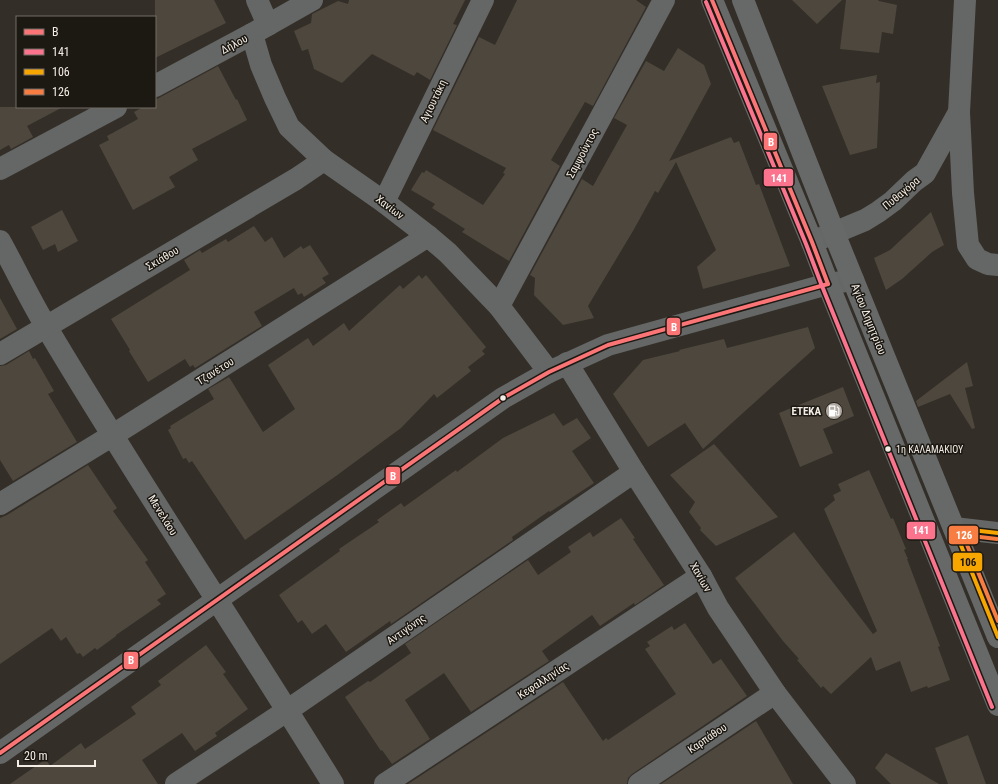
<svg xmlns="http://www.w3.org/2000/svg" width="998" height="784" font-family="'Roboto Condensed',sans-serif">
  <rect width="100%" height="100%" fill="#332e27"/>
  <g fill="#4d473e">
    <path d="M155,0H214L226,23L155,58Z"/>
    <path d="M349,0H465L453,24L457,25L430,80L417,72L414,76L372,54L342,83L314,69L308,49L302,51L294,31L311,23L312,14L338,1L348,4Z"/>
    <path d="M517,0H636L646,7L593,106L585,102L551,160L560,166L509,261L462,232L465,229L432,208L435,204L411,190L422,172L424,173L426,170L483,205L505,174L503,173L506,168L433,130L479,37L495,45Z"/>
    <path d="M792,0H842L817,24Z"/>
    <path d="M846,0H878L879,1L897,5L893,34L882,32L879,53L840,49Z"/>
    <path d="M678,48L704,65L711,84L669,161L731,137L734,143L739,141L756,185L759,184L790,266L703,289L697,267L716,250L676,162L658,193L655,191L633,231L588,306L594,318L563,325L534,295L535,278L530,275L582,179L593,186L627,125L614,118L646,61L664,71Z"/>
    <path d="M218,66L236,100L237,99L247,120L192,149L198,160L169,177L175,187L133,210L99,145L109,140L107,136L138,119L134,112L143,107H155V100Z"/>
    <path d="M877,75L876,83L880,82L877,148L850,155L822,86Z"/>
    <path d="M0,107H63L27,126L33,137L11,149L9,145L0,150Z"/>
    <path d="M62,210L78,241L58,252L55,244L43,250L31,227Z"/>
    <path d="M931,212L944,245L932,252L902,279L886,290L874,258L890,250Z"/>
    <path d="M254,226L265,242L272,237L284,258L301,246L303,249L310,245L329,274L322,278L326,283L304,297L302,293L298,295L294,288L254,312L262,326L195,368L193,365L190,367L185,359L148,382L129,351L130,350L111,319L190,270L184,260L200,250L202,253L226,239L228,242Z"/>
    <path d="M419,275L422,279L426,275L486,347L482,351L485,354L468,367L471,371L437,398L434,394L401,428L336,476L245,540L192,461L189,463L186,458L183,459L168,430L171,428L170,426L214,399L208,389L229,377L263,432L295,409L268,365L308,338L313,346L344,323L349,331L400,285L403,289Z"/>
    <path d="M0,298L17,329L0,339Z"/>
    <path d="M808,327L815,348L703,449L685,423L648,447L613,394L643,360L680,351L679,350L724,339L727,348Z"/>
    <path d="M29,351L33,359L35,358L54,391L48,394L77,442L13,481L0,460V366L6,365Z"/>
    <path d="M967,362L973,386L965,388L975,428L972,429L950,394L918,407L916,401Z"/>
    <path d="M843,387L854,416L823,429L833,453L800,467L779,413Z"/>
    <path d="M554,413L563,426L577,418L591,438L572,451L594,483L550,512L549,511L512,537L513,540L391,624L390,621L346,652L326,624L312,634L302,620L298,623L279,595L340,551L339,549L379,522L377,520L401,503L404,507L456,470L457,472L503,438Z"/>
    <path d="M714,444L778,517L716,546L700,530L701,528L689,512L695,502L670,475Z"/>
    <path d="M88,465L117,508L113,511L148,560L145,562L166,594L157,600L161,604L116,635V636L97,650L95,648L83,657L80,653L77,654L66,637L61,641L52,628L0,664V518L7,515Z"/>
    <path d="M869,470L891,519L893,518L906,549L904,550L908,559H907L940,646L938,647L950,680L928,688L927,686L911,692L900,661L876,671L871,657L831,694L823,686L821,688L797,660L799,659L783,641L735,578L794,532L873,634L877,631L824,509L835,500L833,495L841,491L838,484Z"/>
    <path d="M621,518L635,538L633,539L664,585L635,605L634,603L600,626L592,615L542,651L549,661L471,712L444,673L405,700L430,739L392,764L382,750L381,751L345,697L368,681L370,682L411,653L405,644L528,560L538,575L571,552L568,547L590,532L593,537Z"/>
    <path d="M685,623L713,664L721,659L747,696L632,774L628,778L627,784H408L563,682L603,741L606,738L608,740L676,694L645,649L650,646L647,642L672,626L674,630Z"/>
    <path d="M206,645L226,672L223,674L248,709L215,733L217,736L195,751L182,733L142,760L158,784H10L46,759L50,766L81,743L85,749L136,714L131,707L161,685L158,681Z"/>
    <path d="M756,721L793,784H661Z"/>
    <path d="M968,735L986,784H948L935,748Z"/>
    <path d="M886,753L939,784H891L875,768Z"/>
  </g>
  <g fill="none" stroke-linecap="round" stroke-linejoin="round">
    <g stroke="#656766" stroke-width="22">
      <path d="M257,0L268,25"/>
      <path d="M965,0L959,112L963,193L968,245L977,259L988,264L998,265"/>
      <path d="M252,34L261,65L275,98L289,127L324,160L384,202L428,236L448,253L499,306L549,372"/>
      <path d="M155,86L252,34L312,0"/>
      <path d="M0,169L116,107"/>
      <path d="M384,202L483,0"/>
      <path d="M0,241C16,270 30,300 47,328C139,483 239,631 333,784"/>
      <path d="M812,242L865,220L878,212L893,201L914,181L925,173L959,112"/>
      <path d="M499,306L664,0"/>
      <path d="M0,354L296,179L324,160"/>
      <path d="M567,363L634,472L701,576L718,608L775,693L808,736L845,784"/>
      <path d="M0,504L113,435L428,236"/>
      <path d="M954,528L998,533"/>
      <path d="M0,753L503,398L549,372L608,345L828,284L853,280"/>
      <path d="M176,784L288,710L634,472"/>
      <path d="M385,784L701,576"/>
      <path d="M639,784L775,693"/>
    </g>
    <g stroke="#676968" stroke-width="22">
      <path d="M712,0L812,242L828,284L998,705"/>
      <path d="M743,0L834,233L998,637"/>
    </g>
    <g stroke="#1c1812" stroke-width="7">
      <g id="bus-1">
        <path d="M712,0L812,242L828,284"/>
        <path d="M0,753L503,398L549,372L608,345L828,284"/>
      </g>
    </g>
    <g stroke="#1c1812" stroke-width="7">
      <path id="bus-2" d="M706,2L806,244L822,286L992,707"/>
    </g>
    <g stroke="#1c1812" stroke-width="7">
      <path id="bus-3" d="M998,533L954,528L998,637"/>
    </g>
    <g stroke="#1c1812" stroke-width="7">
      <path id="bus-4" d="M997,539L963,535L998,621"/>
    </g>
    <use href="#bus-1" stroke="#fb7577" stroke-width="4"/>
    <use href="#bus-2" stroke="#fc738d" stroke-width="4"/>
    <use href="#bus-3" stroke="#f7a600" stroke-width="4"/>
    <use href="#bus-4" stroke="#f77d43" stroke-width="4"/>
  </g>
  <defs>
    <g id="fuel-disc" transform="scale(0.9)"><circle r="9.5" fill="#b0aaa2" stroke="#1c1812"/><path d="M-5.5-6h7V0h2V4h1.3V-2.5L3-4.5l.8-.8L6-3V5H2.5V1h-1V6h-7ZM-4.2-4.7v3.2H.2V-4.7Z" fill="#fff"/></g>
  </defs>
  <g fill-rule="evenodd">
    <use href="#fuel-disc" x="834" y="411"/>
  </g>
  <g fill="#f3ede5" stroke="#1c1812" stroke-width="1.5">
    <circle cx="503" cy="398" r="3.5"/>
    <circle cx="888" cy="449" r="3.5"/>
  </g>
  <g text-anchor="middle" stroke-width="3" stroke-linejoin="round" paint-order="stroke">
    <g font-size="10" fill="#f3ede5" stroke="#1c1812" text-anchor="start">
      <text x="896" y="453">1η ΚΑΛΑΜΑΚΙΟΥ</text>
    </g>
    <g font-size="11" fill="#f3ede5" stroke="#1c1812">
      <text transform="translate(234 44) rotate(-28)" y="4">Δήλου</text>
      <text transform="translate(433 101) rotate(-64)" y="4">Αγιουτάκη</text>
      <text transform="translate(582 153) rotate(-62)" y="4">Σαμψούντος</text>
      <text transform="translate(901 193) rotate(-40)" y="4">Πυθαγόρα</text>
      <text transform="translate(390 207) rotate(37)" y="4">Χανίων</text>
      <text transform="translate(162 258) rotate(-31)" y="4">Σκιάθου</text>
      <text transform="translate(869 319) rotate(68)" y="4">Αγίου Δημητρίου</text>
      <text transform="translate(215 371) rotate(-32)" y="4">Τζανέτου</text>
      <text transform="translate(163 515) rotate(58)" y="4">Μενελάου</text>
      <text transform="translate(701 577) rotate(60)" y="4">Χανίων</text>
      <text transform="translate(406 629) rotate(-35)" y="4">Αντιγόνης</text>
      <text transform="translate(543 680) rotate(-33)" y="4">Κεφαλληνίας</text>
      <text transform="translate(707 738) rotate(-34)" y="4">Καρπάθου</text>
    </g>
    <g font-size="11" font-weight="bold" fill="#f3ede5" stroke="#1c1812" text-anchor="end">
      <text x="821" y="415">ΕΤΕΚΑ</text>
    </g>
  </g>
  <g stroke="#1c1812" stroke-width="1.5">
    <rect x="763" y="132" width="15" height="19" rx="4" fill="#fb7577"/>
    <rect x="763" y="168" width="31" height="19" rx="4" fill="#fc738d"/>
    <rect x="666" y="317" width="15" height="19" rx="4" fill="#fb7577"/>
    <rect x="385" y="466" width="16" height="19" rx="4" fill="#fb7577"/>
    <rect x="906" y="521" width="30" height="19" rx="4" fill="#fc738d"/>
    <rect x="948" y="525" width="31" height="20" rx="4" fill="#f77d43"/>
    <rect x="952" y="552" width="31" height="20" rx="4" fill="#f7a600"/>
    <rect x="123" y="651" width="16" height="19" rx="4" fill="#fb7577"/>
  </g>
  <g font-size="11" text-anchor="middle" font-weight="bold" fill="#fff">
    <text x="771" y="146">Β</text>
    <text x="779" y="182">141</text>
    <text x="674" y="331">Β</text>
    <text x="393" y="480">Β</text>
    <text x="921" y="534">141</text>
    <text x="964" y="539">126</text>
    <text x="131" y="664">Β</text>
  </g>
  <g font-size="11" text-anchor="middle" font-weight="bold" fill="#111">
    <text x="968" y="566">106</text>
  </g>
  <rect x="16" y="16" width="140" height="92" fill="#1c1812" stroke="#726d66"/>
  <rect x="24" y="29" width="20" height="6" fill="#fb7577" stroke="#726d66"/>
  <text x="52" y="36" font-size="12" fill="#f3ede5">Β</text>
  <rect x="24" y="49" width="20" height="6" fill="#fc738d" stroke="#726d66"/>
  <text x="52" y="56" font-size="12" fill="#f3ede5">141</text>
  <rect x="24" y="69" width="20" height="6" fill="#f7a600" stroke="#726d66"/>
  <text x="52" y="76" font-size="12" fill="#f3ede5">106</text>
  <rect x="24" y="89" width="20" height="6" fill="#f77d43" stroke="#726d66"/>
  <text x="52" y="96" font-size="12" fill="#f3ede5">126</text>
  <path d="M18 760v6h77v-6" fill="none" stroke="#f3ede5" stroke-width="2"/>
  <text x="24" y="760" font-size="12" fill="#f3ede5" stroke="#1c1812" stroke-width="3" paint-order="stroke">20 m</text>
</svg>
